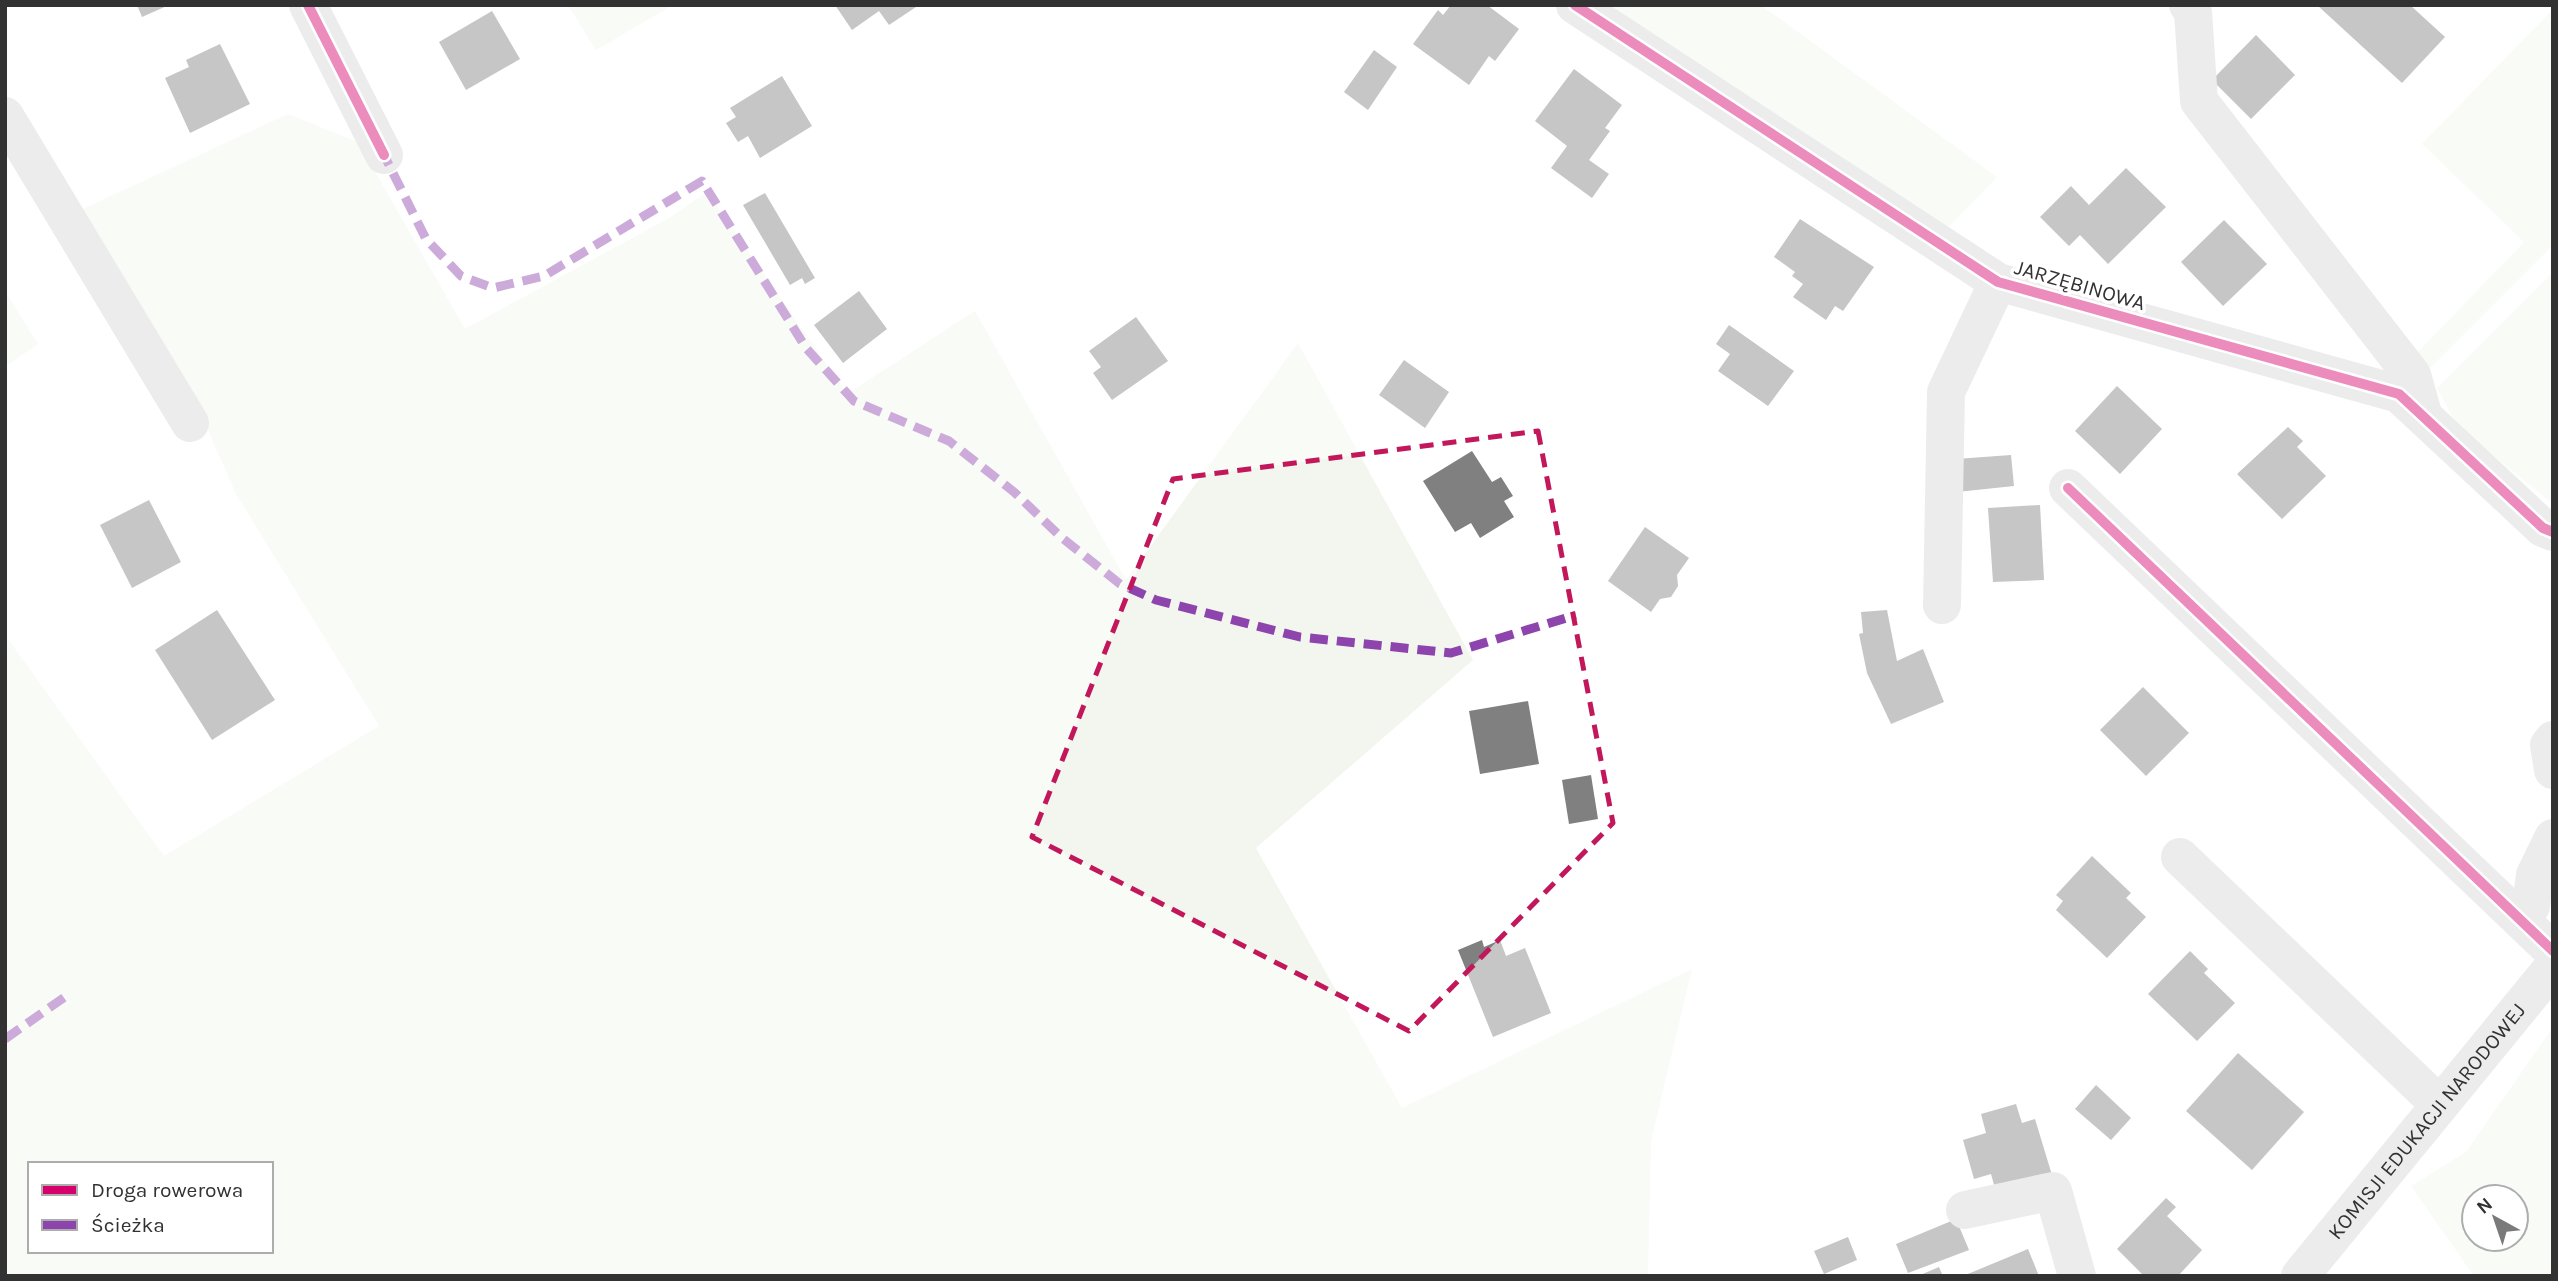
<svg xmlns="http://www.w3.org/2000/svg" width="2558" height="1281" font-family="Karla,sans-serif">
  <rect width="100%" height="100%" fill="#fff"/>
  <g fill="#f2f6ee" fill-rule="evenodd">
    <path d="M568,5H673L596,50Z"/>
    <path d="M1600,5H1761L1997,177L1949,227L1953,229L1947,238Z"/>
    <path d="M2553,9V245L2427,371L2413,357L2524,242L2422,144Z"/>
    <path d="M288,114L358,142L465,329L669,218L707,192L847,394L975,311L1126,580L1298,343L1473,660L1256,848L1402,1108L1692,969L1651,1141L1648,1276H5V635L164,856L379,726L236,494L197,405L72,214ZM30,1164H271V1251H30Z"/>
    <path d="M2553,272V504L2458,427L2437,388Z"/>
    <path d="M5,291L38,344L5,367Z"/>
    <path d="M2553,1027V1276H2474L2411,1186L2466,1152ZM2474,1197H2516V1239H2474Z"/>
  </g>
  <g fill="#808080">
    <path d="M137,5H169L142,17Z"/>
    <path d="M835,5H919L889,25L879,11L852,30Z"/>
    <path d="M1451,5H1487L1519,29L1495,61L1489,56L1469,85L1413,44L1438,10L1443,15Z"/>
    <path d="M2317,5H2410L2445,37L2402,83Z"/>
    <path d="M492,11L520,59L466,90L439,42Z"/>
    <path d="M2256,35L2295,75L2251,119L2212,80Z"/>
    <path d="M220,44L250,104L190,133L165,78L189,67L186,60Z"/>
    <path d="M1374,50L1397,67L1368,110L1344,92Z"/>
    <path d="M1574,69L1622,105L1605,128L1610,131L1589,160L1609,174L1592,198L1551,168L1567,146L1535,121Z"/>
    <path d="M782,76L812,126L760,158L748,136L738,142L726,123L736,117L730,108Z"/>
    <path d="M2126,168L2166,207L2108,264L2080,235L2069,246L2040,217L2071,186L2089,205Z"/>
    <path d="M765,193L815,278L805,284L802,278L790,285L743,205Z"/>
    <path d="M1800,219L1874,267L1843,311L1835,306L1826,320L1793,297L1803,284L1792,276L1795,272L1774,257Z"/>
    <path d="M2224,220L2267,264L2223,306L2181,262Z"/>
    <path d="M859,291L887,329L843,363L814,325Z"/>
    <path d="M1136,317L1168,361L1112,400L1093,373L1101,367L1089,351Z"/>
    <path d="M1729,325L1794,371L1768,406L1718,371L1730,354L1716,344Z"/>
    <path d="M1404,360L1449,392L1425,428L1379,395Z"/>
    <path d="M2117,386L2162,429L2120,474L2075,431Z"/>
    <path d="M2288,427L2303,441L2297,447L2326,476L2282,519L2237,474Z"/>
    <path d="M1472,451L1492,482L1501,477L1513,496L1504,501L1514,517L1480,538L1471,523L1455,532L1423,481Z"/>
    <path d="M2011,455L2014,486L1957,492L1956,459Z"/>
    <path d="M149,500L181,562L132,588L100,525Z"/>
    <path d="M2040,505L2044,580L1993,582L1988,508Z"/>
    <path d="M1645,527L1689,558L1677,575L1678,586L1671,597L1660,599L1651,612L1608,581Z"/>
    <path d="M217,610L275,700L212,740L155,650Z"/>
    <path d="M1887,610L1897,661L1923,649L1944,702L1891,724L1867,673L1859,634L1863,633L1861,612Z"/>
    <path d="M2143,687L2189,733L2146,776L2100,730Z"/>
    <path d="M1528,701L1539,764L1480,774L1469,711Z"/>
    <path d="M1591,775L1598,819L1569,824L1562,780Z"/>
    <path d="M2092,856L2131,893L2126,898L2146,917L2107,958L2056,910L2063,901L2056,895Z"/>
    <path d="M1482,940L1484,947L1500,940L1506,956L1525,948L1551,1013L1493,1037L1458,950Z"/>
    <path d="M2190,951L2208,969L2204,973L2235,1003L2197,1041L2148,994Z"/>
    <path d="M2238,1053L2304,1112L2252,1170L2186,1111Z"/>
    <path d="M2096,1085L2131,1118L2111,1140L2075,1109Z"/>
    <path d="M2016,1104L2022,1123L2035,1119L2052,1175L1996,1192L1991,1174L1974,1179L1963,1140L1986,1133L1981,1114Z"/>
    <path d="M2166,1198L2176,1207L2167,1216L2202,1250L2178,1276H2144L2117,1249Z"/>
    <path d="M1956,1219L1969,1250L1908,1273L1896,1244Z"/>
    <path d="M1848,1237L1857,1260L1824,1274L1814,1251Z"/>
    <path d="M2028,1249L2039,1276H1963Z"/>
    <path d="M1939,1267L1943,1276H1918Z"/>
  </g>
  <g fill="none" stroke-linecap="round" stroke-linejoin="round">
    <g stroke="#d6d6d6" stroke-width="38">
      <path d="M308,5L384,155"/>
      <path d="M1575,5L1998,282L2399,394L2543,528L2553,532"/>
      <path d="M2188,5L2193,12L2199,101L2412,375L2423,414"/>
      <path d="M5,116L190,423"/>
      <path d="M2068,488L2553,951"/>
      <path d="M1942,605L1946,392L1998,282"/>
      <path d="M2553,740L2549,745L2553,770"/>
      <path d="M2180,857L2440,1105"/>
      <path d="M2531,906L2535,875L2553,838"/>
      <path d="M1965,1210L2053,1191L2077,1276"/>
      <path id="s1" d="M2300,1276L2553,967"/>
    </g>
    <g stroke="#8e44ad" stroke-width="9" stroke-dasharray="18 9" stroke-linecap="butt">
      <path d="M381,149L426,239L461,276L493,288L544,276L702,181L806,348L854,401L949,441L1014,492L1061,537L1120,584L1156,600L1300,637L1451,653L1576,615"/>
      <path d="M5,1039L69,994"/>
    </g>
    <g stroke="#fff" stroke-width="15">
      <g id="cycleway">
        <path d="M308,5L384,155"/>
        <path d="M1575,5L1998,282L2399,394L2543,528L2553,532"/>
        <path d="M2068,488L2553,951"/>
      </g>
    </g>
    <use href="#cycleway" stroke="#d6006c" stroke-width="10"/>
  </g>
  <path d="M0 0H2558V1281H0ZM1538,431L1613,823L1409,1031L1032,837L1173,479Z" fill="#fff" fill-opacity=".55" fill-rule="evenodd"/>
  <path fill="none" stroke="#c2185b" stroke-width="5" stroke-dasharray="14 9" stroke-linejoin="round" d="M1538,431L1613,823L1409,1031L1032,837L1173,479Z"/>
  <g text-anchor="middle" stroke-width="7" stroke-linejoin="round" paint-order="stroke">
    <g font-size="21" fill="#323232" stroke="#fff">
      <text transform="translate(2080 285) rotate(16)" y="7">JARZĘBINOWA</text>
      <text dy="7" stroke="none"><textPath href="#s1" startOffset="200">KOMISJI EDUKACJI NARODOWEJ</textPath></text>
    </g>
  </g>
  <rect width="2558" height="1281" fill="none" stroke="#323232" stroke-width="14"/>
  <rect x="28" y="1162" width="245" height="91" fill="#ffffff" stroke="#adadad" stroke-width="2"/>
  <rect x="42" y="1185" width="35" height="10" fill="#d6006c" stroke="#adadad" stroke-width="2"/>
  <text x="91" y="1197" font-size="21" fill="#323232">Droga rowerowa</text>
  <rect x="42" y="1220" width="35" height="10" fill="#8e44ad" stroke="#adadad" stroke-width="2"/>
  <text x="91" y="1232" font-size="21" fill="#323232">Ścieżka</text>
  <g transform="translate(2495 1218) rotate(320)"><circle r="33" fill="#ffffff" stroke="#adadad" stroke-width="2"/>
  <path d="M0-5L12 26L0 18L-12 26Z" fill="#7a7a7a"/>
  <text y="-10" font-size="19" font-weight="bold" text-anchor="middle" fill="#323232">N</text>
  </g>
</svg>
